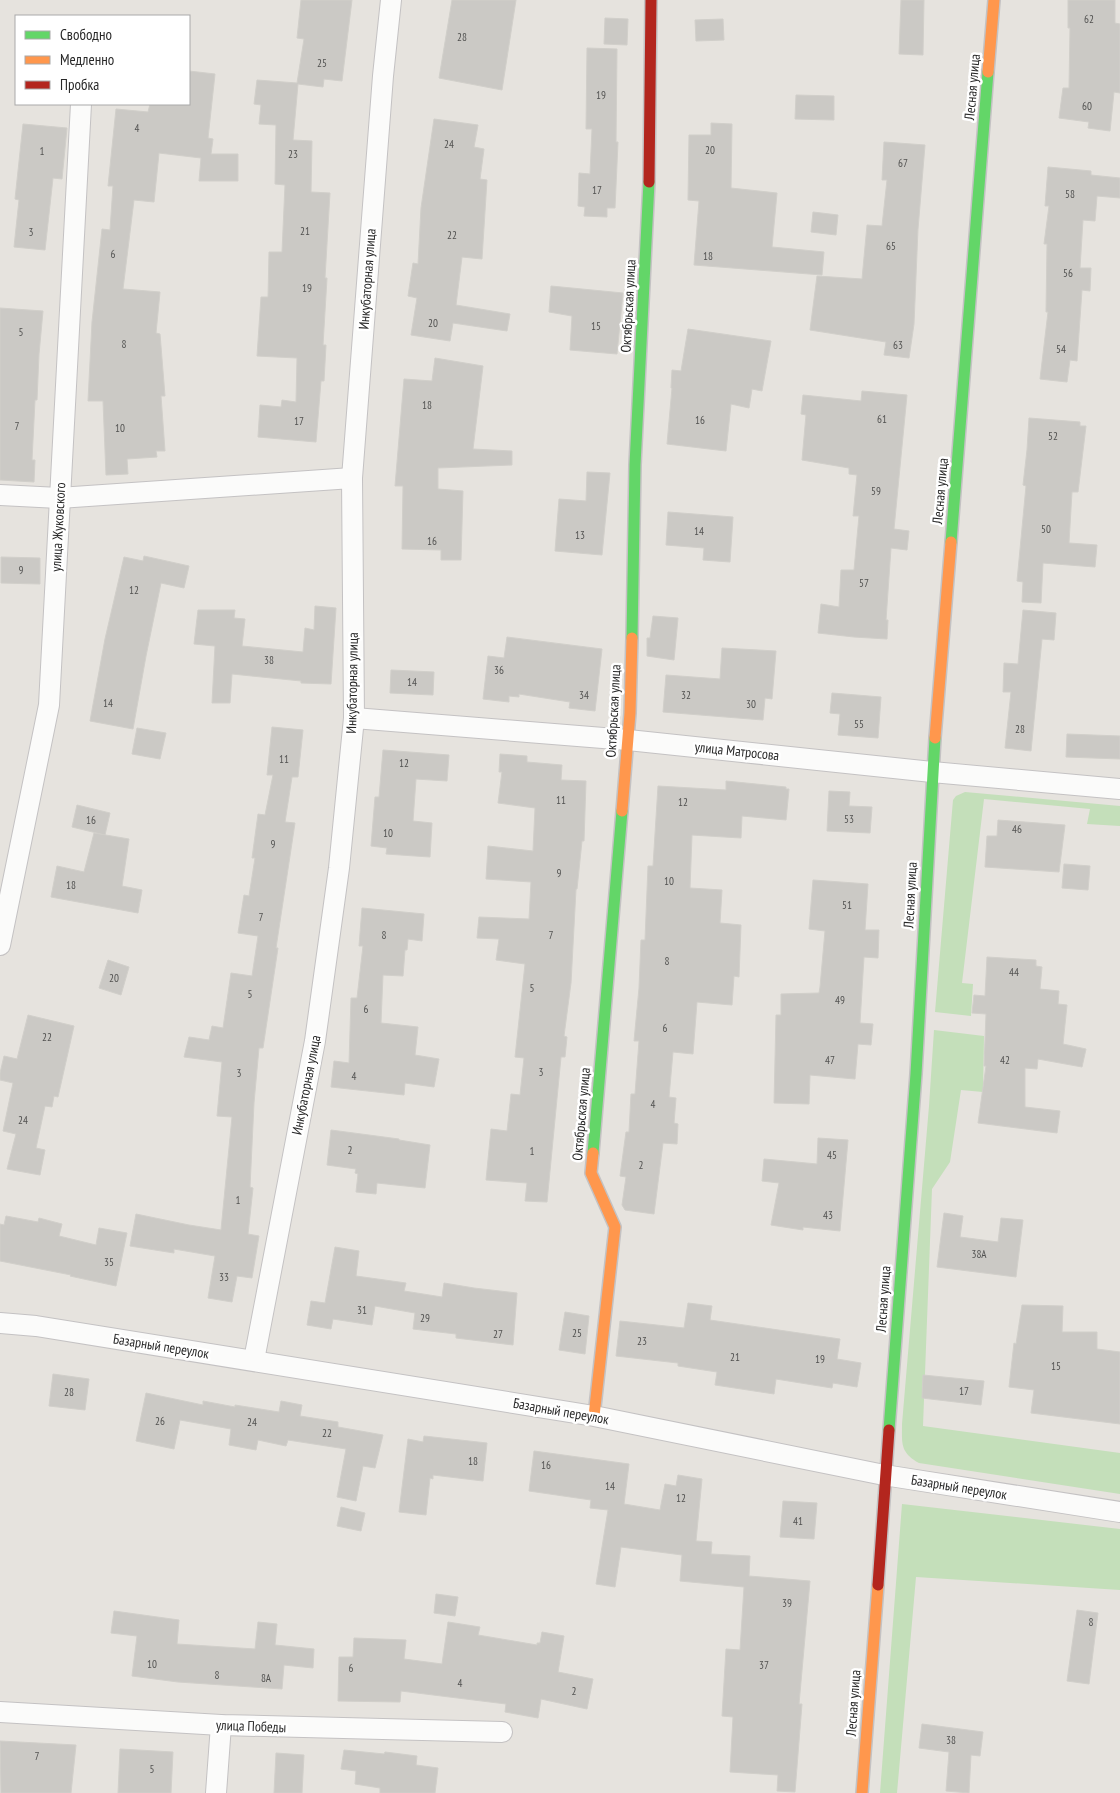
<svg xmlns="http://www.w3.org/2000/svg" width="1120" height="1793" font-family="'PT Sans Narrow',sans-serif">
  <rect width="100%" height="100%" fill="#e6e3de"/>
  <g fill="#c4dfba">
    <path d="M965,792L1120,806V826L1087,824L1090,809L984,799L962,983L973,984L971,1016L935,1012L953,800L956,796Z"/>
    <path d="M934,1030L984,1036L983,1092L961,1090L950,1162L932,1189L923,1426L1120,1453V1494L919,1463C900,1452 902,1444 902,1424L929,1106Z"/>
    <path d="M902,1504L1120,1529V1590L916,1577L897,1793H880Z"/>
  </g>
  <g fill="#cbc9c5" stroke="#d1cfca">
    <path d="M301,0H352L342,81L324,79L323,87L298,84L293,140L312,141L311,192L330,193L325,278H327L323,345H326L324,381H321L316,442L258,437L260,405L281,407L282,400L296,402L297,358L257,356L261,297H268L269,252H282L285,185L275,184L276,125L259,124L261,105L254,104L257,80L297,83L304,39L297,38Z"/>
    <path d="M452,0H516L502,90L439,78Z"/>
    <path d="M901,0H924L923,55L899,54Z"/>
    <path d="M1068,0H1115V23L1120,24V93L1114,92L1110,131L1088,128L1089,122L1059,118L1063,88H1069L1070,28H1068Z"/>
    <path d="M605,18L628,19L627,45L604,44Z"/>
    <path d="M723,19L724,40L696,41L695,20Z"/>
    <path d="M587,48L617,49L616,142H618L615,208H607V217L584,216L585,207L578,206L579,173L590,174L592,129H586Z"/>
    <path d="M189,71L215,74L208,138L213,139L211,154H238V181H199L201,158L159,153L154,202L134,200L123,289L160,292L156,333L160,334L165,396H161L165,451H156L157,457L127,459L128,474L106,475L103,401H88L92,322L102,229L110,230L113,186H108L116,109L148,112L150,104H189Z"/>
    <path d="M796,95L834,96V120L795,119Z"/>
    <path d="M434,119L478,125L474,147L484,149L480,179L487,180L482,259L462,257L456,305L510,314L507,331L453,323L450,341L411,335L417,298L408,296L413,263L418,264L421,208Z"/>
    <path d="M711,123L732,124L731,188L777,193L772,247L824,252L822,275L694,265L699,201L688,200L689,135H711Z"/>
    <path d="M23,124L67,128L62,179L53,178L45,250L14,247L19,200L15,199Z"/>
    <path d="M884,142L925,145L918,229L914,324L909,358L884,355L886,342L810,330L817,276L862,279L867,225L882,226L887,180H882Z"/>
    <path d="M1048,167L1091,171V175L1120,178V198L1097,196L1095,221L1083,220L1080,268H1091L1090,291L1082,290L1077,361L1070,360L1067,382L1040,379L1048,312H1046L1047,244H1044L1049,206H1045Z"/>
    <path d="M813,212L838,215L836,235L811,232Z"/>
    <path d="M551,286L623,293L617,354L570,350L572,316L549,312Z"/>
    <path d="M0,308L43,311L39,354L37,400H35L32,460H35L34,482L0,480Z"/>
    <path d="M688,329L771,341L762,391L752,389L749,408L731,404L726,451L667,444L672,388H671L672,370L681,371Z"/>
    <path d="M435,358L483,366L473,449L512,451V465L438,468V489L463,491L461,560H441V550L402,549L403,486H395L404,379L432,381Z"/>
    <path d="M862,391L907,395L894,529L909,531L907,550L891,548L886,620H888L887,639L854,637L818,633L821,604L839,607L841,570H854L859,516H853L857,475L849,474V468L802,460L806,415L801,414L803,395L861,401Z"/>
    <path d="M1029,418L1080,422V426H1086L1078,492H1072L1069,543L1097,545L1095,567L1043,563L1041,603L1022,602L1023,582L1017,581L1026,486L1023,485L1027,450Z"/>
    <path d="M587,472L610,473L602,555L555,551L559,499L586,501Z"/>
    <path d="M668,512L733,517L730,562L703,560L704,548L666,545Z"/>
    <path d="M144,556L189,566L184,588L161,583L146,656L133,729L90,721L105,639L124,557L143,561Z"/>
    <path d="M1,557L40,558V584L1,583Z"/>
    <path d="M315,606L336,608L331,684L301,683V681L232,674L230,703H212L215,646L194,644L198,610H235L234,618L245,619L242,646L303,652L305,628L314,630Z"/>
    <path d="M1023,610L1056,613L1054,640L1042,639L1031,751L1005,748L1011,692H1003L1004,663L1018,664Z"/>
    <path d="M653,616L678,618L674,660L647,656V638H650Z"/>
    <path d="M507,637L602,649L595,711L569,708L570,702L519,694V697L509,696V702L483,699L488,656L504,658Z"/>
    <path d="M722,648L776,651L772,699L765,698L763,720L663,712L666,675L720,679Z"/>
    <path d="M391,670L434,672L433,695L390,693Z"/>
    <path d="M832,693L881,697L878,738L838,735L840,714L830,713Z"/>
    <path d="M272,727L303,730L298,777H292L285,822L295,823L276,948H278L263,1048H259L254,1103L250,1187L253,1188L248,1234L259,1236L252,1278L237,1276L232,1302L208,1298L215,1256L174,1249V1253L130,1246L136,1214L189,1225L221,1230L232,1117L217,1116L222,1062L184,1057L189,1037L209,1040L212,1026L223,1028L231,973L252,976L258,936L238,933L244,895L249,896L255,858H252L258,814L265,815L273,775H267Z"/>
    <path d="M137,728L166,733L160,759L132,754Z"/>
    <path d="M1067,734L1120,736V759L1066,757Z"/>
    <path d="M383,750L449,755L447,781L416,779L413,821L432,823L430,857L386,854L387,848L371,846L375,797H379Z"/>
    <path d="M500,754L527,756V762L562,765L561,780L586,781L584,841H582L577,889H576L571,983L564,1036L567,1037L565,1057H561L547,1202L525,1201L527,1183L486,1180L491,1129L507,1131L511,1094L520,1095L524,1058L515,1057L525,964L496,960L499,939L477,938L479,917L529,919L531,882L486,879L488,846L533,851L535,808L498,803L502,772H499Z"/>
    <path d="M726,781L786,787V789H789L786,820L742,816L741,838L692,835L690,888L722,890L720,923L741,925L739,977L734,976L732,1005L697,1002L693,1054L673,1052L669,1097L676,1098L674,1123L678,1124L677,1144L663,1143L654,1214L625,1210L622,1205L626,1177L620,1176L626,1132H629L631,1094H635L639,1041H634L639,988L641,940H645L648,866H653L658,786L726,790Z"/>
    <path d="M829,791L850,792L849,806L872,807L870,833L827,831Z"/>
    <path d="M77,805L110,813L105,835L72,827Z"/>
    <path d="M998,820L1065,825L1059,872L985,867L987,836H997Z"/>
    <path d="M94,833L129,839L122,886L142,890L138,913L51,897L57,866L84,872Z"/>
    <path d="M1064,864L1090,866L1088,890L1062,888Z"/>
    <path d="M813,880L868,884L865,930H879L878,958L864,957L860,1023L873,1024L871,1045L858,1044L855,1079L810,1075L809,1104L774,1103L776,1015H781V994L819,993L820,987L825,931L809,929Z"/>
    <path d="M362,908L424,914L422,941L408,939L407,950H405L403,976L383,975L381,1023L418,1027L415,1055L439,1059L434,1087L405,1083L404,1095L331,1087L334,1061L349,1063L351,998H357L363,946H359Z"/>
    <path d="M987,957L1036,960V966L1042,967L1040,989L1059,991L1058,1004L1067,1005L1063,1044L1086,1049L1082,1067L1038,1059L1037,1069L1025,1068V1107L1060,1111L1057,1133L978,1123L986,1066H984L986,1014L972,1013L974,995L985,996Z"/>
    <path d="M108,960L129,967L121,995L99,988Z"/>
    <path d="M28,1015L74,1026L58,1097L54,1096L52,1107L45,1106L36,1148L45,1150L40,1175L7,1169L16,1134L3,1131L13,1083L0,1080V1073L4,1056L17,1059Z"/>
    <path d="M331,1130L399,1139V1140L430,1145L425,1188L377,1183L376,1194L356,1192L358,1174L355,1173L356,1169L327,1165Z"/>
    <path d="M818,1138L848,1140L840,1231L803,1227V1230L771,1225L779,1183L762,1181L764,1159L817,1164Z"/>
    <path d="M944,1213L963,1216L960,1237L998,1242L1001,1218L1023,1220L1016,1277L937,1267Z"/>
    <path d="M6,1216L38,1222L39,1218L62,1224L59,1236L96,1245L99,1228L127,1233L116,1286L70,1276L71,1275L0,1261V1224L4,1225Z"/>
    <path d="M335,1247L359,1251L356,1276L406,1283L404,1291L442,1297L444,1283L474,1288L517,1293L513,1345L456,1338V1334L413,1329L415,1313L375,1306L372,1325L333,1319L331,1329L307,1325L311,1301L325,1303Z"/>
    <path d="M688,1303L712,1306L710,1320L840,1339L837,1359L861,1363L857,1387L833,1383L832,1388L776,1379L774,1394L715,1385L717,1372L678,1366V1363L616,1356L620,1321L684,1328Z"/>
    <path d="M1022,1305L1063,1306L1062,1332H1097V1349L1120,1352V1424L1031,1413L1034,1390L1009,1387L1014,1343L1016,1344Z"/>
    <path d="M565,1312L589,1316L585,1354L559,1350Z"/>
    <path d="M53,1374L89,1379L85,1410L49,1406Z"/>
    <path d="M923,1375L984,1381L981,1405L922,1398Z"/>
    <path d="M146,1393L203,1405V1401L235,1407V1405L279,1412L281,1401L302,1405L300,1416L338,1422V1427L383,1435L375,1468L363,1466L356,1501L337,1497L346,1449L288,1440L286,1446L258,1440L256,1450L229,1445L231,1429L180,1420L174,1449L136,1441Z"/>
    <path d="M424,1436L487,1443L483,1481L433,1475V1479L430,1478L426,1515L399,1512L408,1439L423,1442Z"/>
    <path d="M534,1451L629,1464L624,1504L660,1510L665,1484L676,1486L678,1475L702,1479L696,1541L712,1542L711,1554L750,1556L749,1576L810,1581L799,1704H802L795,1792L777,1791L778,1775L730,1772L733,1717L722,1716L726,1649L740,1650L744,1587L680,1581L682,1555L621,1547L615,1587L596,1584L608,1510L590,1508L591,1500L529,1491Z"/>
    <path d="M783,1501L817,1503L814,1539L780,1537Z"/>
    <path d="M341,1507L365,1513L361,1531L337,1526Z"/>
    <path d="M436,1594L458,1597L455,1616L434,1613Z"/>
    <path d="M1077,1610L1098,1613L1089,1684L1067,1681Z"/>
    <path d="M114,1611L179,1620L177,1644L255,1649L258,1622L277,1624L275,1645L314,1649L313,1668L284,1665L282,1689L178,1682L132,1676L137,1636L111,1633Z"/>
    <path d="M448,1622L480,1627L478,1635L537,1645V1643H540L542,1632L564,1636L558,1672L593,1679L587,1709L541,1699L538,1718L505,1712L506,1704L401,1691L400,1702L338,1701L339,1657H353L354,1638L406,1640L404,1659L442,1664Z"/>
    <path d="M922,1724L983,1732L980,1756L971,1755L969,1793L946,1791L949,1752L919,1748Z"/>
    <path d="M0,1741L76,1745L71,1793H1Z"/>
    <path d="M120,1749L173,1752L171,1793H118Z"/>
    <path d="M344,1750L384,1754L385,1752L417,1756L416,1765L438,1768L435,1793H380V1788L355,1784L356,1771L341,1769Z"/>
    <path d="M276,1753L304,1755L302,1793H274Z"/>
  </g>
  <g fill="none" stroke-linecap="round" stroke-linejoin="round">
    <g stroke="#c4c2c3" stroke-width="22">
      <g id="street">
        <path d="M0,495L59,498L352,478"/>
        <path d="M354,718L628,740L932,772L1120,789"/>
        <path d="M0,945L49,705L81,104"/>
        <path d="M0,1323L36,1326L594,1416L884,1475L1120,1512"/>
        <path d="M254,1360L315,1041L339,868L354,718L352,478L383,76L391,0"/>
        <path d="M0,1712L221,1725L502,1732"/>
        <path d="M216,1793L221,1725"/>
      </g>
    </g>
    <g stroke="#c4c2c3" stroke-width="14">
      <g id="fast">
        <path d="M951,542L988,72"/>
        <path d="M632,638L635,465L649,182"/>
        <path d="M593,1153L622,811"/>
        <path d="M889,1430L916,1074L935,738"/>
      </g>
    </g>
    <g stroke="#c4c2c3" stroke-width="14">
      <g id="slow">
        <path d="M988,72L994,0"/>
        <path d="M935,738L951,542"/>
        <path d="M622,811L630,713L632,638"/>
        <path d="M593,1153L591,1173L615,1227L594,1416"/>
        <path d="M862,1793L878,1585"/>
      </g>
    </g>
    <g stroke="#c4c2c3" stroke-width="14">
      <g id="jam">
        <path d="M649,182L651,0"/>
        <path d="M878,1585L889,1430"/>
      </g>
    </g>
    <use href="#street" stroke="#fbfbfa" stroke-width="20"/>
    <use href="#fast" stroke="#63d668" stroke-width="11"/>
    <use href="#slow" stroke="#ff974d" stroke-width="11"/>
    <use href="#jam" stroke="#b3261e" stroke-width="11"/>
  </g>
  <g text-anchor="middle" stroke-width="5" stroke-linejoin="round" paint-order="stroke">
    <g font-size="11" fill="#525251">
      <text x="1089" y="23">62</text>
      <text x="462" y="41">28</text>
      <text x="322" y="67">25</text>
      <text x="601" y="99">19</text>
      <text x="1087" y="110">60</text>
      <text x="137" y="132">4</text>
      <text x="449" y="148">24</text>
      <text x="710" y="154">20</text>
      <text x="42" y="155">1</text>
      <text x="293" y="158">23</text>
      <text x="903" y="167">67</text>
      <text x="597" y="194">17</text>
      <text x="1070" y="198">58</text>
      <text x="305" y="235">21</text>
      <text x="31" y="236">3</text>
      <text x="452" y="239">22</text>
      <text x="891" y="250">65</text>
      <text x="113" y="258">6</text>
      <text x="708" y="260">18</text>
      <text x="1068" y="277">56</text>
      <text x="307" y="292">19</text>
      <text x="433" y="327">20</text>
      <text x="596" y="330">15</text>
      <text x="21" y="336">5</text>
      <text x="124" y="348">8</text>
      <text x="898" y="349">63</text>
      <text x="1061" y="353">54</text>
      <text x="427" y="409">18</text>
      <text x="882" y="423">61</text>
      <text x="700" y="424">16</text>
      <text x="299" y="425">17</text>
      <text x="17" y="430">7</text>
      <text x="120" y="432">10</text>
      <text x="1053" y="440">52</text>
      <text x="876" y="495">59</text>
      <text x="1046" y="533">50</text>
      <text x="699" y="535">14</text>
      <text x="580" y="539">13</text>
      <text x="432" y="545">16</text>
      <text x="21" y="574">9</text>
      <text x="864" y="587">57</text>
      <text x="134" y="594">12</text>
      <text x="269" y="664">38</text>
      <text x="499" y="674">36</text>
      <text x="412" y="686">14</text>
      <text x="584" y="699">34</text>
      <text x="686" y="699">32</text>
      <text x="108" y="707">14</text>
      <text x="751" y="708">30</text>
      <text x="859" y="728">55</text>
      <text x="1020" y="733">28</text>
      <text x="284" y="763">11</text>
      <text x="404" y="767">12</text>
      <text x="561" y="804">11</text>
      <text x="683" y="806">12</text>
      <text x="849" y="823">53</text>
      <text x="91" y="824">16</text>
      <text x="1017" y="833">46</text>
      <text x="388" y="837">10</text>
      <text x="273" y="848">9</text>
      <text x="559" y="877">9</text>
      <text x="669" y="885">10</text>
      <text x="71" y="889">18</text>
      <text x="847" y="909">51</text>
      <text x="261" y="921">7</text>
      <text x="384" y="939">8</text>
      <text x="551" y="939">7</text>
      <text x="667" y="965">8</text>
      <text x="1014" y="976">44</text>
      <text x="114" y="982">20</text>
      <text x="532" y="992">5</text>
      <text x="250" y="998">5</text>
      <text x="840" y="1004">49</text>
      <text x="366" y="1013">6</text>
      <text x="665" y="1032">6</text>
      <text x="47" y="1041">22</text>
      <text x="830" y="1064">47</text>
      <text x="1005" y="1064">42</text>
      <text x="541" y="1076">3</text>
      <text x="239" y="1077">3</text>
      <text x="354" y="1080">4</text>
      <text x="653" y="1108">4</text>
      <text x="23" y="1124">24</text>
      <text x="350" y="1154">2</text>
      <text x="532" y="1155">1</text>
      <text x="832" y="1159">45</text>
      <text x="641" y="1169">2</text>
      <text x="238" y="1204">1</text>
      <text x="828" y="1219">43</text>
      <text x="979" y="1258">38А</text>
      <text x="109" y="1266">35</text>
      <text x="224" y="1281">33</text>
      <text x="362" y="1314">31</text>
      <text x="425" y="1322">29</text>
      <text x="577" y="1337">25</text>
      <text x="498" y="1338">27</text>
      <text x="642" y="1345">23</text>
      <text x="735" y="1361">21</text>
      <text x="820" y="1363">19</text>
      <text x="1056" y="1370">15</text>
      <text x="964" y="1395">17</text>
      <text x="69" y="1396">28</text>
      <text x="160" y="1425">26</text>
      <text x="252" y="1426">24</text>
      <text x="327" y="1437">22</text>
      <text x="473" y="1465">18</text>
      <text x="546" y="1469">16</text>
      <text x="610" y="1490">14</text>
      <text x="681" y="1502">12</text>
      <text x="798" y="1525">41</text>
      <text x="787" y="1607">39</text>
      <text x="1091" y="1626">8</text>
      <text x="152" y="1668">10</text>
      <text x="764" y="1669">37</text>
      <text x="351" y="1672">6</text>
      <text x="217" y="1679">8</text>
      <text x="266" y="1682">8А</text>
      <text x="460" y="1687">4</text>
      <text x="574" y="1695">2</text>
      <text x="951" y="1744">38</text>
      <text x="37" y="1760">7</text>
      <text x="152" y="1773">5</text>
    </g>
    <g font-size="14" fill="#282828" stroke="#fff">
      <text transform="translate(972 87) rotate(-85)" y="5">Лесная улица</text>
      <text transform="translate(367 279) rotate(-86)" y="5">Инкубаторная улица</text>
      <text transform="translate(628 306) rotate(-87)" y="5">Октябрьская улица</text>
      <text transform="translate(940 491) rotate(-85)" y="5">Лесная улица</text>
      <text transform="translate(58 527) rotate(-87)" y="5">улица Жуковского</text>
      <text transform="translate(352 683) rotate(-89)" y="5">Инкубаторная улица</text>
      <text transform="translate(613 711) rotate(-87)" y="5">Октябрьская улица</text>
      <text transform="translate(737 751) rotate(6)" y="5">улица Матросова</text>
      <text transform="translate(910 895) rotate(-87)" y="5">Лесная улица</text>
      <text transform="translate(306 1085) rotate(-79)" y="5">Инкубаторная улица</text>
      <text transform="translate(581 1114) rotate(-85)" y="5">Октябрьская улица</text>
      <text transform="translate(883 1299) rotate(-86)" y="5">Лесная улица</text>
      <text transform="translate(161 1346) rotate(9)" y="5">Базарный переулок</text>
      <text transform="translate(561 1411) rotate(10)" y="5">Базарный переулок</text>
      <text transform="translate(959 1487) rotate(9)" y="5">Базарный переулок</text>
      <text transform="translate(853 1703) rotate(-86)" y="5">Лесная улица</text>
      <text transform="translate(251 1726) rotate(2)" y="5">улица Победы</text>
    </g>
  </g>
  <rect x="15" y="15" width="175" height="90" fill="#ffffff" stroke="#a9a9a9"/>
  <rect x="25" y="31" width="25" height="8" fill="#63d668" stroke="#a9a9a9"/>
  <text x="60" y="40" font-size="15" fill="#282828">Свободно</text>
  <rect x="25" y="56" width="25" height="8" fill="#ff974d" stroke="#a9a9a9"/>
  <text x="60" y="65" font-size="15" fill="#282828">Медленно</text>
  <rect x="25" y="81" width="25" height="8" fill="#b3261e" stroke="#a9a9a9"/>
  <text x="60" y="90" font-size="15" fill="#282828">Пробка</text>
</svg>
